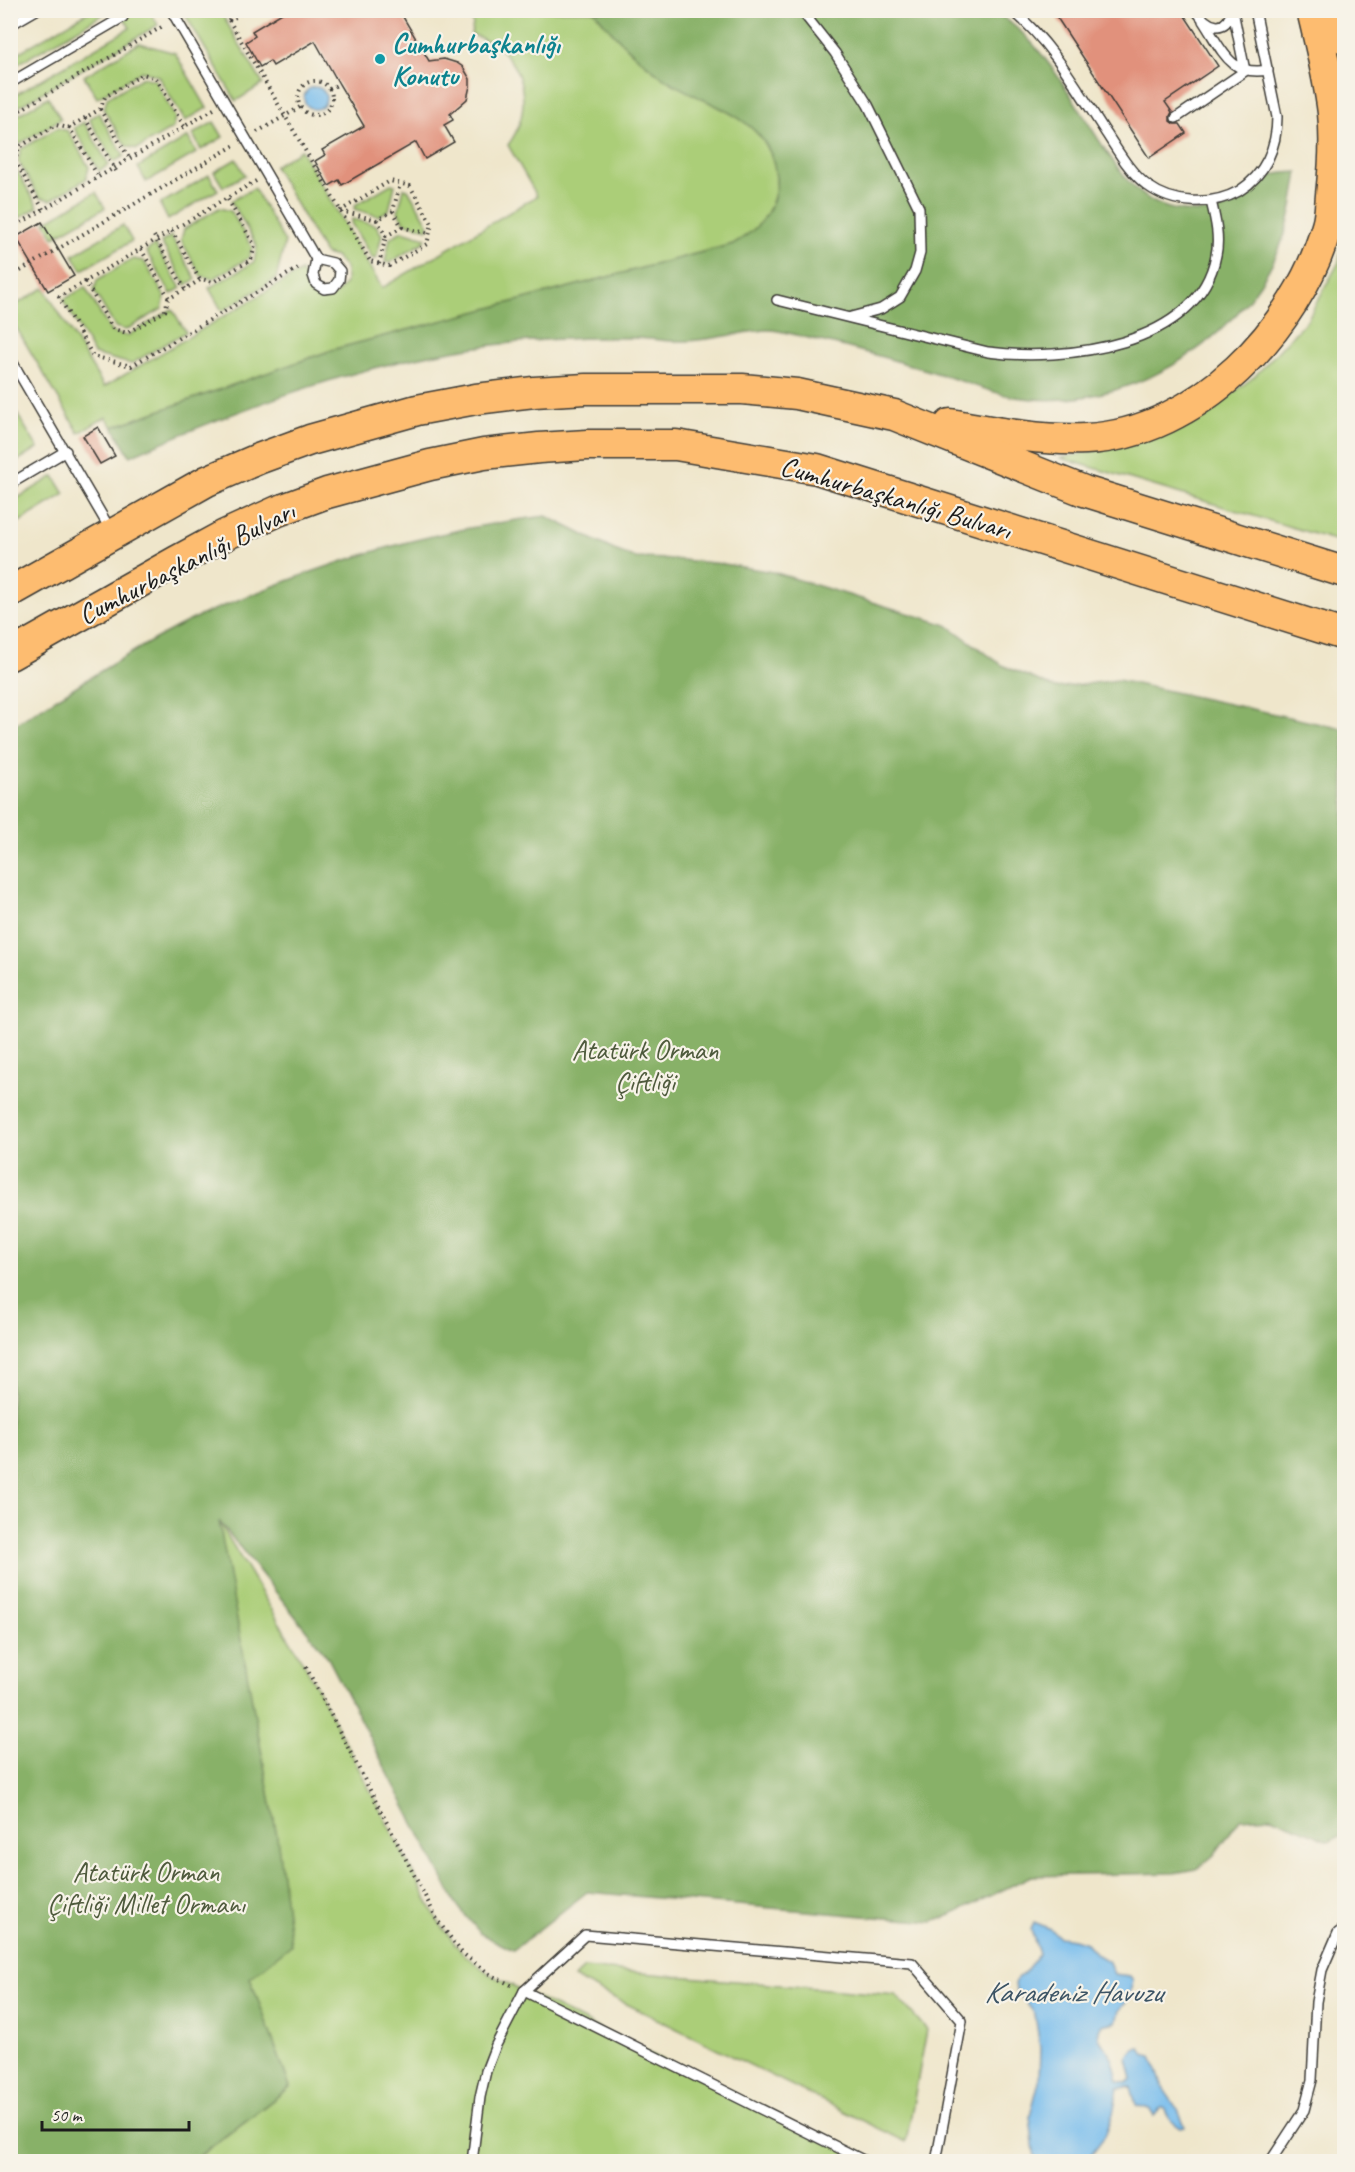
<svg xmlns="http://www.w3.org/2000/svg" width="1355" height="2172" font-family="Caveat,sans-serif">
  <rect width="100%" height="100%" fill="#f7f3e8"/>
  <filter id="ink" filterUnits="userSpaceOnUse"><feTurbulence type="fractalNoise" baseFrequency=".0167" numOctaves="2"/><feDisplacementMap in="SourceGraphic" scale="12" xChannelSelector="R" yChannelSelector="G"/><feConvolveMatrix kernelMatrix="1 2 1 2 8 2 1 2 1" color-interpolation-filters="sRGB"/></filter>
  <filter id="wash" filterUnits="userSpaceOnUse"><feTurbulence type="fractalNoise" baseFrequency=".008" numOctaves="4" result="noise"/><feDisplacementMap in="SourceGraphic" scale="24" xChannelSelector="R" yChannelSelector="G"/><feGaussianBlur stdDeviation="1.35" result="paint"/><feColorMatrix in="noise" values="0 0 0 0 0 0 0 0 0 0 0 0 0 0 0 0 0 1.4 0 .05"/><feComposite in="paint" operator="in"/></filter>
  <g filter="url(#wash)">
    <rect width="100%" height="100%" fill="#efe6cb"/>
    <g fill="#abce78" stroke="#64754a" stroke-width="1.5">
      <path d="M90,11H109L11,68V57Z"/>
      <path d="M120,11H150L158,25L11,111L10,98L130,28Z"/>
      <path d="M183,11H220L263,84L236,101Z"/>
      <path d="M469,11H594C615,37 639,61 667,80C706,106 768,116 775,170C776,177 777,182 776,188C771,216 757,230 733,244L335,349L113,427L106,417L79,433L11,319L10,308L44,288L104,387L301,271C310,287 316,300 336,294L346,283V268L336,257L325,254L274,166L301,150L382,288L537,196L508,145C529,117 528,79 504,53C495,43 483,39 471,34L473,24Z"/>
      <path d="M139,43L175,53L207,108L185,121L158,76L142,71L97,98L84,76Z"/>
      <path d="M143,77L155,80L175,117L173,128L137,149L126,146L104,110L107,98Z"/>
      <path d="M48,97L61,119L16,146L12,162L38,207L16,220L11,210V119Z"/>
      <path d="M99,113L124,156L114,162L89,119Z"/>
      <path d="M84,122L109,165L99,171L74,128Z"/>
      <path d="M214,122L223,137L201,150L193,134Z"/>
      <path d="M57,128L68,131L89,167L86,179L51,200L39,197L18,161L21,149Z"/>
      <path d="M188,137L196,153L146,182L138,167Z"/>
      <path d="M236,159L245,175L223,187L214,172Z"/>
      <path d="M209,175L218,190L168,220L160,204Z"/>
      <path d="M391,184L395,185L389,210L378,216L354,209L355,205Z"/>
      <path d="M254,188L285,242L276,279L222,311L209,288L254,262L257,246L231,201Z"/>
      <path d="M404,188L408,189L429,225L428,229L404,222L398,212Z"/>
      <path d="M96,192L105,208L54,237L45,222Z"/>
      <path d="M219,208L231,211L252,247L249,258L213,279L201,276L181,240L184,229Z"/>
      <path d="M352,219L376,225L382,235L376,259L372,258L351,223Z"/>
      <path d="M123,225L132,241L82,270L73,255Z"/>
      <path d="M1344,230V543L1061,458L1139,440L1194,422L1255,376L1307,320L1339,262Z"/>
      <path d="M402,231L426,238L424,242L389,263L385,262L390,238Z"/>
      <path d="M171,236L196,279L186,285L161,242Z"/>
      <path d="M155,245L181,288L171,294L146,251Z"/>
      <path d="M133,259L144,261L165,297L162,309L126,330L115,327L94,291L97,280Z"/>
      <path d="M85,287L111,332L127,336L172,309L186,332L131,364L94,354L63,300Z"/>
      <path d="M11,404L38,448L11,465L10,404Z"/>
      <path d="M54,476L65,494L11,527V502Z"/>
      <path d="M218,1520L306,1667L438,1921L462,1953L491,1975L867,2161L192,2162L290,2087L250,1978L277,1836Z"/>
      <path d="M584,1968L896,1995L927,2030L906,2142L574,1978Z"/>
    </g>
    <g fill="#88b168" stroke="#526642" stroke-width="1.5">
      <path d="M594,11H993C1040,36 1075,104 1104,148C1117,167 1131,189 1152,201C1166,209 1185,212 1201,212C1222,212 1242,203 1258,189C1262,185 1266,178 1271,176C1278,172 1290,173 1298,172C1294,198 1290,224 1279,249C1237,347 1122,414 1015,397C992,393 968,383 946,376C901,362 857,349 812,339C798,336 780,329 766,330C738,332 711,341 681,341C666,342 650,338 635,338C580,337 524,340 470,348C352,366 239,409 130,456L113,427L335,349L733,244C757,230 771,216 776,189C777,182 776,177 775,170C767,116 706,106 667,80C639,61 615,37 594,11Z"/>
      <path d="M546,516L614,550L636,558L672,559L724,564L773,572L947,625L1002,665L1055,688L1118,680L1344,729V1835L1329,1841L1271,1817L1240,1819L1214,1855L1197,1869L1174,1873L1031,1876L956,1913L933,1922L587,1892L513,1950L481,1934L456,1904L327,1656L219,1521L277,1836L291,1945L250,1978L290,2087L192,2161H11V727C62,695 113,662 166,633C200,614 238,600 274,586C366,550 448,528 546,516Z"/>
    </g>
    <g fill="#76bced" stroke="#496c84" stroke-width="1.5">
      <circle cx="315" cy="98" r="11"/>
      <path d="M1034,1922L1051,1929L1059,1937L1074,1939L1086,1943L1097,1955L1109,1962L1114,1974L1130,1976L1133,1981C1131,1990 1127,2005 1119,2010L1116,2022L1101,2025C1093,2040 1106,2045 1111,2056C1115,2064 1116,2073 1118,2081L1127,2083L1132,2079L1127,2059L1134,2049L1141,2048L1145,2054L1152,2056L1163,2088L1178,2110L1185,2127L1181,2128C1173,2123 1167,2118 1165,2108H1161L1154,2116L1149,2109L1136,2105L1131,2087L1118,2088L1113,2114L1105,2136L1086,2161H1035L1030,2116L1039,2081L1040,2048L1035,2014L1016,1990L1015,1984L1017,1979L1024,1973L1039,1954L1031,1930Z"/>
    </g>
    <g id="blocks">
      <g fill="#e1917c">
        <path d="M287,10H399L429,61L444,59L457,63L463,67L470,79V86L467,99L450,114L453,120L444,125L454,142L425,159L416,142L342,185L339,180L329,186L315,161L325,155L322,150L364,126L339,84L315,41L273,66L270,61L260,67L246,42L255,36L252,31Z"/>
        <path d="M1052,10H1181L1218,66L1165,102L1172,112L1170,116V121L1174,124H1180L1186,133L1149,158Z"/>
        <path d="M42,222L74,276L48,291L16,237Z"/>
        <path d="M98,427L115,456L100,464L83,436Z"/>
      </g>
    </g>
  </g>
  <g filter="url(#ink)">
    <use href="#blocks" fill-opacity="0" stroke="#3c3a36" stroke-width="1.5"/>
    <g fill="none" stroke-linecap="round" stroke-linejoin="round">
      <g stroke="#3c3a36" stroke-width="12">
        <g id="service">
          <path d="M171,10L316,259"/>
          <path d="M801,10L835,53L868,105L919,208L920,253L915,271L900,297L881,309L851,317"/>
          <path d="M1012,10C1052,43 1078,90 1106,133C1118,151 1130,173 1148,186C1174,205 1212,206 1239,191C1265,175 1277,147 1277,117L1255,10"/>
          <path d="M1196,10C1207,27 1226,35 1232,10"/>
          <path d="M1203,21C1222,49 1229,77 1268,70"/>
          <path d="M10,25L36,10"/>
          <path d="M10,83L123,17"/>
          <path d="M1176,118L1245,71L1233,11"/>
          <path d="M316,259L333,263L340,271L339,280L333,288L324,289L316,284L313,275Z"/>
          <path d="M777,300L988,352C1063,362 1199,347 1216,255C1220,237 1215,218 1211,201"/>
          <path d="M10,358L110,529"/>
          <path d="M10,484L66,451"/>
          <path d="M524,1991L867,2162"/>
          <path d="M472,2162L480,2097L486,2071L496,2045L524,1991L585,1935L912,1963L962,2021L936,2162"/>
          <path d="M1270,2162L1304,2110L1312,2080L1316,2002L1322,1970L1338,1933L1344,1929"/>
        </g>
      </g>
      <g stroke="#3c3a36" stroke-width="33">
        <g id="primary">
          <path d="M1338,10L1344,38"/>
          <path d="M950,424C995,432 1040,441 1086,439C1197,434 1298,329 1327,226C1330,217 1330,205 1331,195C1334,168 1336,140 1333,113C1329,79 1320,44 1312,10"/>
          <path d="M10,592L207,481L258,459L310,440L417,410L476,399L534,392L586,389H742L797,394L894,415L1084,491L1344,572"/>
          <path d="M10,655L177,561L225,535L278,511L327,493L430,465L484,454L539,448L587,445H676L817,469L1344,635"/>
        </g>
      </g>
      <g stroke="#3c3a36" stroke-width="4" stroke-dasharray="1.5 4.5" stroke-linecap="butt">
        <path d="M223,10L370,261"/>
        <path d="M229,20L232,10"/>
        <path d="M229,21L246,10"/>
        <circle cx="315" cy="98" r="17"/>
        <path d="M329,89L339,84"/>
        <path d="M100,109L129,158"/>
        <path d="M10,116L165,25"/>
        <path d="M85,118L116,171"/>
        <path d="M69,127L98,176"/>
        <path d="M257,132L300,107"/>
        <path d="M256,181L59,297L93,356L131,366L300,267"/>
        <path d="M43,209L15,161L19,147L56,125L68,128L100,109L105,97L143,74L156,78L184,126"/>
        <path d="M340,211L390,181L410,186L432,224L427,244L389,266L370,261"/>
        <path d="M341,211L377,220"/>
        <path d="M393,211L377,220L386,236L402,227L393,211L400,184"/>
        <path d="M10,214L17,225L214,109"/>
        <path d="M402,227L430,234"/>
        <path d="M172,231L200,280"/>
        <path d="M154,236L185,289"/>
        <path d="M141,249L169,298"/>
        <path d="M379,264L386,236"/>
        <path d="M10,277L235,145"/>
        <path d="M85,281L113,329L127,333L165,311L168,299L202,279L213,282L251,260L255,246L227,198"/>
        <path d="M306,1667L438,1921L462,1953L491,1975L513,1986"/>
      </g>
      <use href="#service" stroke="#fff" stroke-width="9"/>
      <use href="#primary" stroke="#fdbc6f" stroke-width="30"/>
    </g>
  </g>
  <circle fill="#0f9aa8" stroke="#f7f3e8" stroke-width="2" cx="380" cy="59" r="6"/>
  <g text-anchor="middle" stroke-width="4.5" stroke-linejoin="round" paint-order="stroke">
    <g font-size="28" font-weight="bold" fill="#0d838f" stroke="#f7f3e8" text-anchor="start">
      <text x="392" y="53">Cumhurbaşkanlığı<tspan x="392" dy="32">Konutu</tspan></text>
    </g>
    <g font-size="28" fill="#1c1c1c" stroke="#f7f3e8">
      <text transform="translate(896 497) rotate(16)" y="10">Cumhurbaşkanlığı Bulvarı</text>
      <text transform="translate(186 562) rotate(-27)" y="10">Cumhurbaşkanlığı Bulvarı</text>
    </g>
    <g font-size="28" fill="#4e5a3c" stroke="#f7f3e8">
      <text x="645" y="1059">Atatürk Orman<tspan x="645" dy="32">Çiftliği</tspan></text>
      <text x="146" y="1881">Atatürk Orman<tspan x="146" dy="32">Çiftliği Millet Ormanı</tspan></text>
    </g>
    <g font-size="30" font-style="italic" fill="#3c5465" stroke="#f7f3e8">
      <text x="1073" y="2002">Karadeniz Havuzu</text>
    </g>
  </g>
  <rect width="1355" height="2172" fill="none" stroke="#f7f3e8" stroke-width="36"/>
  <path d="M42 2121v9h147v-9" fill="none" stroke="#1c1c1c" stroke-width="3"/>
  <text x="51" y="2121" font-size="18" fill="#1c1c1c" stroke="#f7f3e8" stroke-width="4.5" paint-order="stroke">50 m</text>
</svg>
